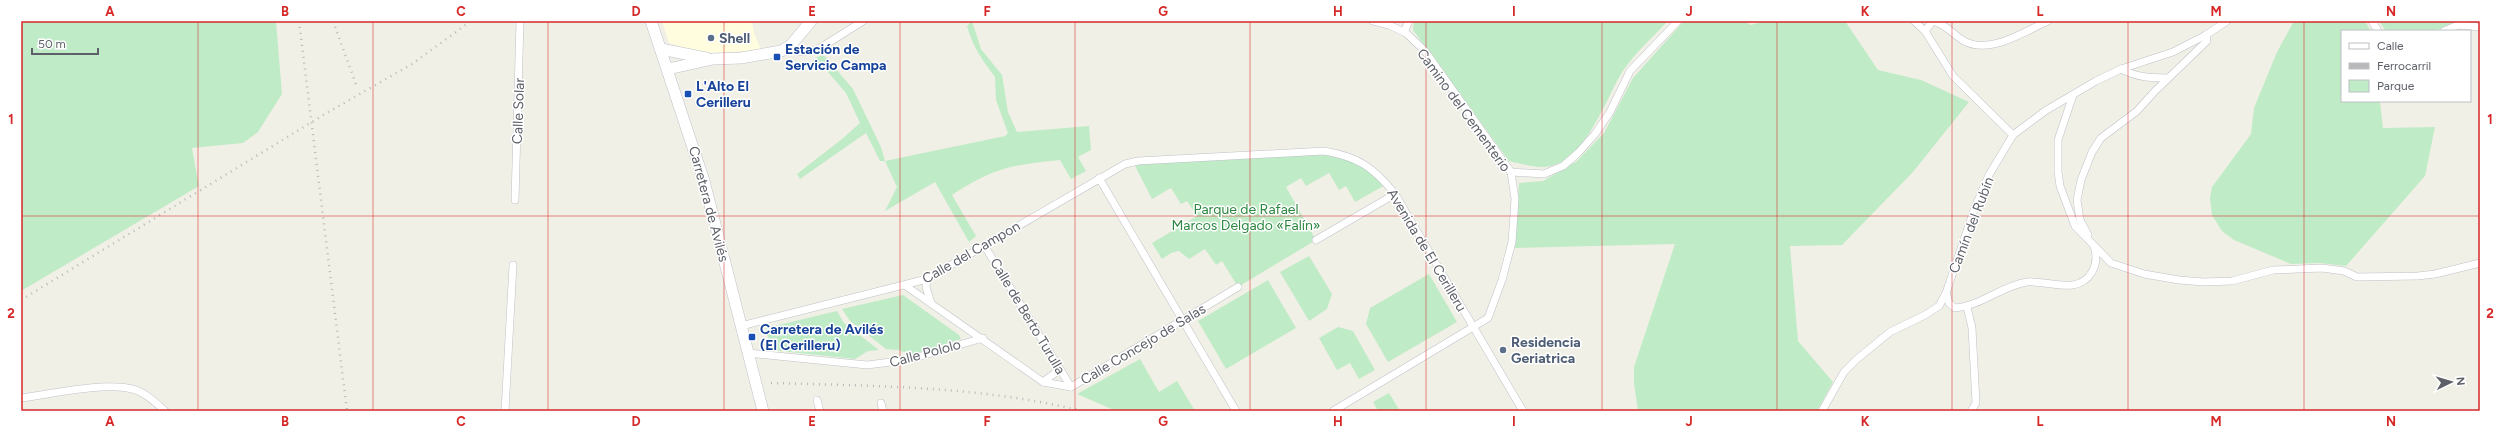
<svg xmlns="http://www.w3.org/2000/svg" width="2501" height="432" font-family="Figtree,sans-serif">
  <rect width="100%" height="100%" fill="#f1f0e6"/>
  <path fill="#fffddd" d="M662,21H752L754,33L761,50L714,53L696,51L669,43Z"/>
  <g fill="#c0ebc7">
    <path d="M21,21H276L282,94L258,132L243,143L192,148L199,186L21,291Z"/>
    <path d="M972,21L981,49L1002,75L1008,112L1017,132L1089,126L1091,150L1078,157L1086,171L1071,179L1060,160C1011,165 994,168 952,195L976,236L969,242L935,182L885,211L897,187L885,161H880L866,133L800,179L797,174L842,139L860,123L846,93L816,58L823,54L853,89L881,147L885,161L1005,136L1008,133L996,100L995,77C982,60 973,47 967,26Z"/>
    <path d="M1414,21H1668C1651,39 1628,59 1617,81C1604,106 1582,160 1551,166C1538,169 1522,164 1509,161L1413,30Z"/>
    <path d="M1684,21H1745L1751,25L1764,21H1845L1878,70L1921,80L1969,102L1913,172L1842,245L1790,246L1798,341L1833,382L1817,411H1638L1634,384V367L1675,244L1515,248L1519,183L1543,181L1577,161L1604,133L1633,78Z"/>
    <path d="M2294,21H2365L2371,31H2342V101H2380L2383,128L2435,127L2425,176L2346,266L2320,263L2291,264L2234,240L2222,231L2212,215L2210,199L2212,187L2251,134L2254,108L2277,52Z"/>
    <path d="M2379,21H2469L2432,31H2386Z"/>
    <path d="M1324,151L1343,154L1387,184L1355,202L1346,186L1339,190L1329,173L1306,186L1301,178L1286,187L1316,240L1238,287L1222,261L1216,265L1205,249L1189,259L1179,251L1171,253L1162,259L1152,243L1197,216L1187,201L1181,204L1171,188L1152,199L1133,162Z"/>
    <path d="M1309,256L1332,294L1327,309L1309,321L1280,272Z"/>
    <path d="M1429,274L1457,322L1388,362L1366,324L1370,308Z"/>
    <path d="M1268,280L1296,328L1226,369L1198,321Z"/>
    <path d="M903,295L959,335L961,339L910,355L899,350L886,349L850,321L842,309Z"/>
    <path d="M837,311L844,323L879,350L868,351L855,359L771,350L766,328Z"/>
    <path d="M1338,327L1353,331L1375,370L1359,379L1350,363L1337,370L1319,338Z"/>
    <path d="M1140,359L1159,392L1177,381L1195,411H1116L1077,394Z"/>
    <path d="M1389,393L1400,411H1378L1373,402Z"/>
  </g>
  <g fill="none" stroke-linecap="round" stroke-linejoin="round">
    <g stroke="#bfc1c8" stroke-width="8">
      <g id="street">
        <path d="M1914,21L1925,31L1953,76L2013,135"/>
        <path d="M2372,21L2378,31"/>
        <path d="M1925,31L1933,21C1946,24 1952,34 1964,41C1990,55 2023,32 2048,21"/>
        <path d="M2444,31L2458,25L2480,27"/>
        <path d="M1404,32L1409,21"/>
        <path d="M791,45L798,52L817,50L863,21"/>
        <path d="M2121,69C2136,77 2150,78 2167,78"/>
        <path d="M2073,95L2058,140V172L2060,186L2075,226L2111,263L2144,274L2179,280L2204,282L2232,281L2273,270L2322,268L2344,271L2357,277L2418,276L2435,274L2480,263"/>
        <path d="M1511,172L1544,174L1563,166L1578,153L1595,134L1610,112L1630,71L1678,21"/>
        <path d="M1099,178L1236,411"/>
        <path d="M515,200L520,21"/>
        <path d="M2088,235L2080,220L2077,200L2081,180L2092,152L2101,138L2137,111L2155,91L2207,41L2206,35"/>
        <path d="M1316,240L1395,194"/>
        <path d="M984,245L1071,387"/>
        <path d="M927,279L926,287L931,303"/>
        <path d="M906,286L1043,382L1071,387L1238,287"/>
        <path d="M1946,293L1949,303L1955,308C1981,306 2001,286 2027,282C2048,280 2078,296 2092,272C2097,263 2097,255 2094,246"/>
        <path d="M1967,307L1972,328L1976,403L1971,411"/>
        <path d="M741,326L927,279L1125,164L1138,161L1324,151C1359,157 1373,167 1395,194L1523,411"/>
        <path d="M748,353L867,365L907,360L983,338"/>
        <path d="M1043,382L1055,373L1058,365"/>
        <path d="M21,398C52,394 103,382 132,389C145,392 155,402 165,411"/>
        <path d="M817,400L820,411"/>
        <path d="M881,403L883,411"/>
        <path d="M505,411L513,265"/>
        <path d="M1333,411L1488,318L1502,280L1512,242L1515,199L1511,172L1425,51L1406,33L1389,25L1373,21"/>
        <path d="M1822,411L1844,372L1857,359L1890,332L1925,315L1939,306L1946,293L1974,210L1989,175L2013,135L2045,111L2096,81L2121,69L2173,52L2206,35L2227,21"/>
      </g>
    </g>
    <g stroke="#c0c2ca" stroke-width="12">
      <g id="secondary">
        <path d="M651,21L704,181L763,411"/>
        <path d="M661,49L706,58"/>
        <path d="M668,69L713,59L741,58L781,51L791,45L811,21"/>
      </g>
    </g>
    <use href="#street" stroke="#fff" stroke-width="7"/>
    <use href="#secondary" stroke="#fff" stroke-width="11"/>
    <g stroke="#b9b9bb" stroke-width="2.5" stroke-dasharray="1 5" stroke-linecap="butt">
      <path d="M299,21L347,411"/>
      <path d="M333,21L357,87"/>
      <path d="M21,300L325,114L412,64L471,21"/>
      <path d="M771,383C875,386 981,386 1082,411"/>
    </g>
  </g>
  <path fill="none" stroke="#d62828" stroke-width="1" stroke-opacity="0.55" d="M198,21V411M373,21V411M548,21V411M724,21V411M900,21V411M1075,21V411M1250,21V411M1426,21V411M1602,21V411M1777,21V411M1952,21V411M2128,21V411M2304,21V411M21,216H2480"/>
  <g fill="#5c6f8a" stroke="#fff" stroke-width="1.5">
    <circle cx="711" cy="38" r="4"/>
    <circle cx="1503" cy="350" r="4"/>
  </g>
  <g fill="#1a4fb4" stroke="#fff" stroke-width="1.5">
    <rect x="773" y="53" width="8" height="8" rx="2"/>
    <rect x="684" y="90" width="8" height="8" rx="2"/>
    <rect x="748" y="333" width="8" height="8" rx="2"/>
  </g>
  <g text-anchor="middle" stroke-width="3" stroke-linejoin="round" paint-order="stroke">
    <g font-size="14" font-weight="bold" fill="#4e5e75" stroke="#fff" text-anchor="start">
      <text x="719" y="43">Shell</text>
      <text x="1511" y="347">Residencia<tspan x="1511" dy="16">Geriatrica</tspan></text>
    </g>
    <g font-size="14" font-weight="bold" fill="#164399" stroke="#fff" text-anchor="start">
      <text x="785" y="54">Estación de<tspan x="785" dy="16">Servicio Campa</tspan></text>
      <text x="696" y="91">L'Alto El<tspan x="696" dy="16">Cerilleru</tspan></text>
      <text x="760" y="334">Carretera de Avilés<tspan x="760" dy="16">(El Cerilleru)</tspan></text>
    </g>
    <g font-size="14" fill="#5d6068" stroke="#fff">
      <text transform="translate(1464 110) rotate(54)" y="5">Camino del Cementerio</text>
      <text transform="translate(518 111) rotate(-88)" y="5">Calle Solar</text>
      <text transform="translate(709 204) rotate(75)" y="5">Carretera de Avilés</text>
      <text transform="translate(1971 225) rotate(-69)" y="5">Camín del Rubín</text>
      <text transform="translate(1427 250) rotate(59)" y="5">Avenida de El Cerilleru</text>
      <text transform="translate(971 252) rotate(-30)" y="5">Calle del Campon</text>
      <text transform="translate(1028 316) rotate(59)" y="5">Calle de Berto Turulla</text>
      <text transform="translate(1143 344) rotate(-31)" y="5">Calle Concejo de Salas</text>
      <text transform="translate(925 353) rotate(-15)" y="5">Calle Pololo</text>
    </g>
    <g font-size="14" fill="#2c8740" stroke="#fff">
      <text x="1246" y="214">Parque de Rafael<tspan x="1246" dy="16">Marcos Delgado «Falín»</tspan></text>
    </g>
  </g>
  <rect width="2501" height="432" fill="none" stroke="#ffffff" stroke-width="44"/>
  <rect x="2341" y="30" width="130" height="72" fill="#ffffff" stroke="#bebfc3"/>
  <rect x="2349" y="43" width="20" height="6" fill="#ffffff" stroke="#bebfc3"/>
  <text x="2377" y="50" font-size="12" fill="#5d6068">Calle</text>
  <rect x="2349" y="63" width="20" height="6" fill="#b9b9bb" stroke="#bebfc3"/>
  <text x="2377" y="70" font-size="12" fill="#5d6068">Ferrocarril</text>
  <rect x="2349" y="80" width="20" height="12" fill="#c0ebc7" stroke="#bebfc3"/>
  <text x="2377" y="90" font-size="12" fill="#5d6068">Parque</text>
  <g transform="translate(2451 382) rotate(85)" stroke="#ffffff" stroke-width="3" paint-order="stroke">
  <path d="M0-3L7 15L0 10L-7 15Z" fill="#5d6068"/>
  <text y="-6" font-size="11" font-weight="bold" text-anchor="middle" fill="#5d6068">N</text>
  </g>
  <path d="M32 48v6h66v-6" fill="none" stroke="#5d6068" stroke-width="2"/>
  <text x="38" y="48" font-size="12" fill="#5d6068" stroke="#ffffff" stroke-width="3" paint-order="stroke">50 m</text>
  <rect x="22" y="22" width="2457" height="388" fill="none" stroke="#d62828" stroke-width="1.5"/>
  <g font-size="13" text-anchor="middle" font-weight="bold" fill="#d62828">
    <text x="110" y="16">A</text>
    <text x="285" y="16">B</text>
    <text x="461" y="16">C</text>
    <text x="636" y="16">D</text>
    <text x="812" y="16">E</text>
    <text x="987" y="16">F</text>
    <text x="1163" y="16">G</text>
    <text x="1338" y="16">H</text>
    <text x="1514" y="16">I</text>
    <text x="1689" y="16">J</text>
    <text x="1865" y="16">K</text>
    <text x="2040" y="16">L</text>
    <text x="2216" y="16">M</text>
    <text x="2391" y="16">N</text>
    <text x="11" y="124">1</text>
    <text x="2490" y="124">1</text>
    <text x="11" y="318">2</text>
    <text x="2490" y="318">2</text>
    <text x="110" y="426">A</text>
    <text x="285" y="426">B</text>
    <text x="461" y="426">C</text>
    <text x="636" y="426">D</text>
    <text x="812" y="426">E</text>
    <text x="987" y="426">F</text>
    <text x="1163" y="426">G</text>
    <text x="1338" y="426">H</text>
    <text x="1514" y="426">I</text>
    <text x="1689" y="426">J</text>
    <text x="1865" y="426">K</text>
    <text x="2040" y="426">L</text>
    <text x="2216" y="426">M</text>
    <text x="2391" y="426">N</text>
  </g>
</svg>
